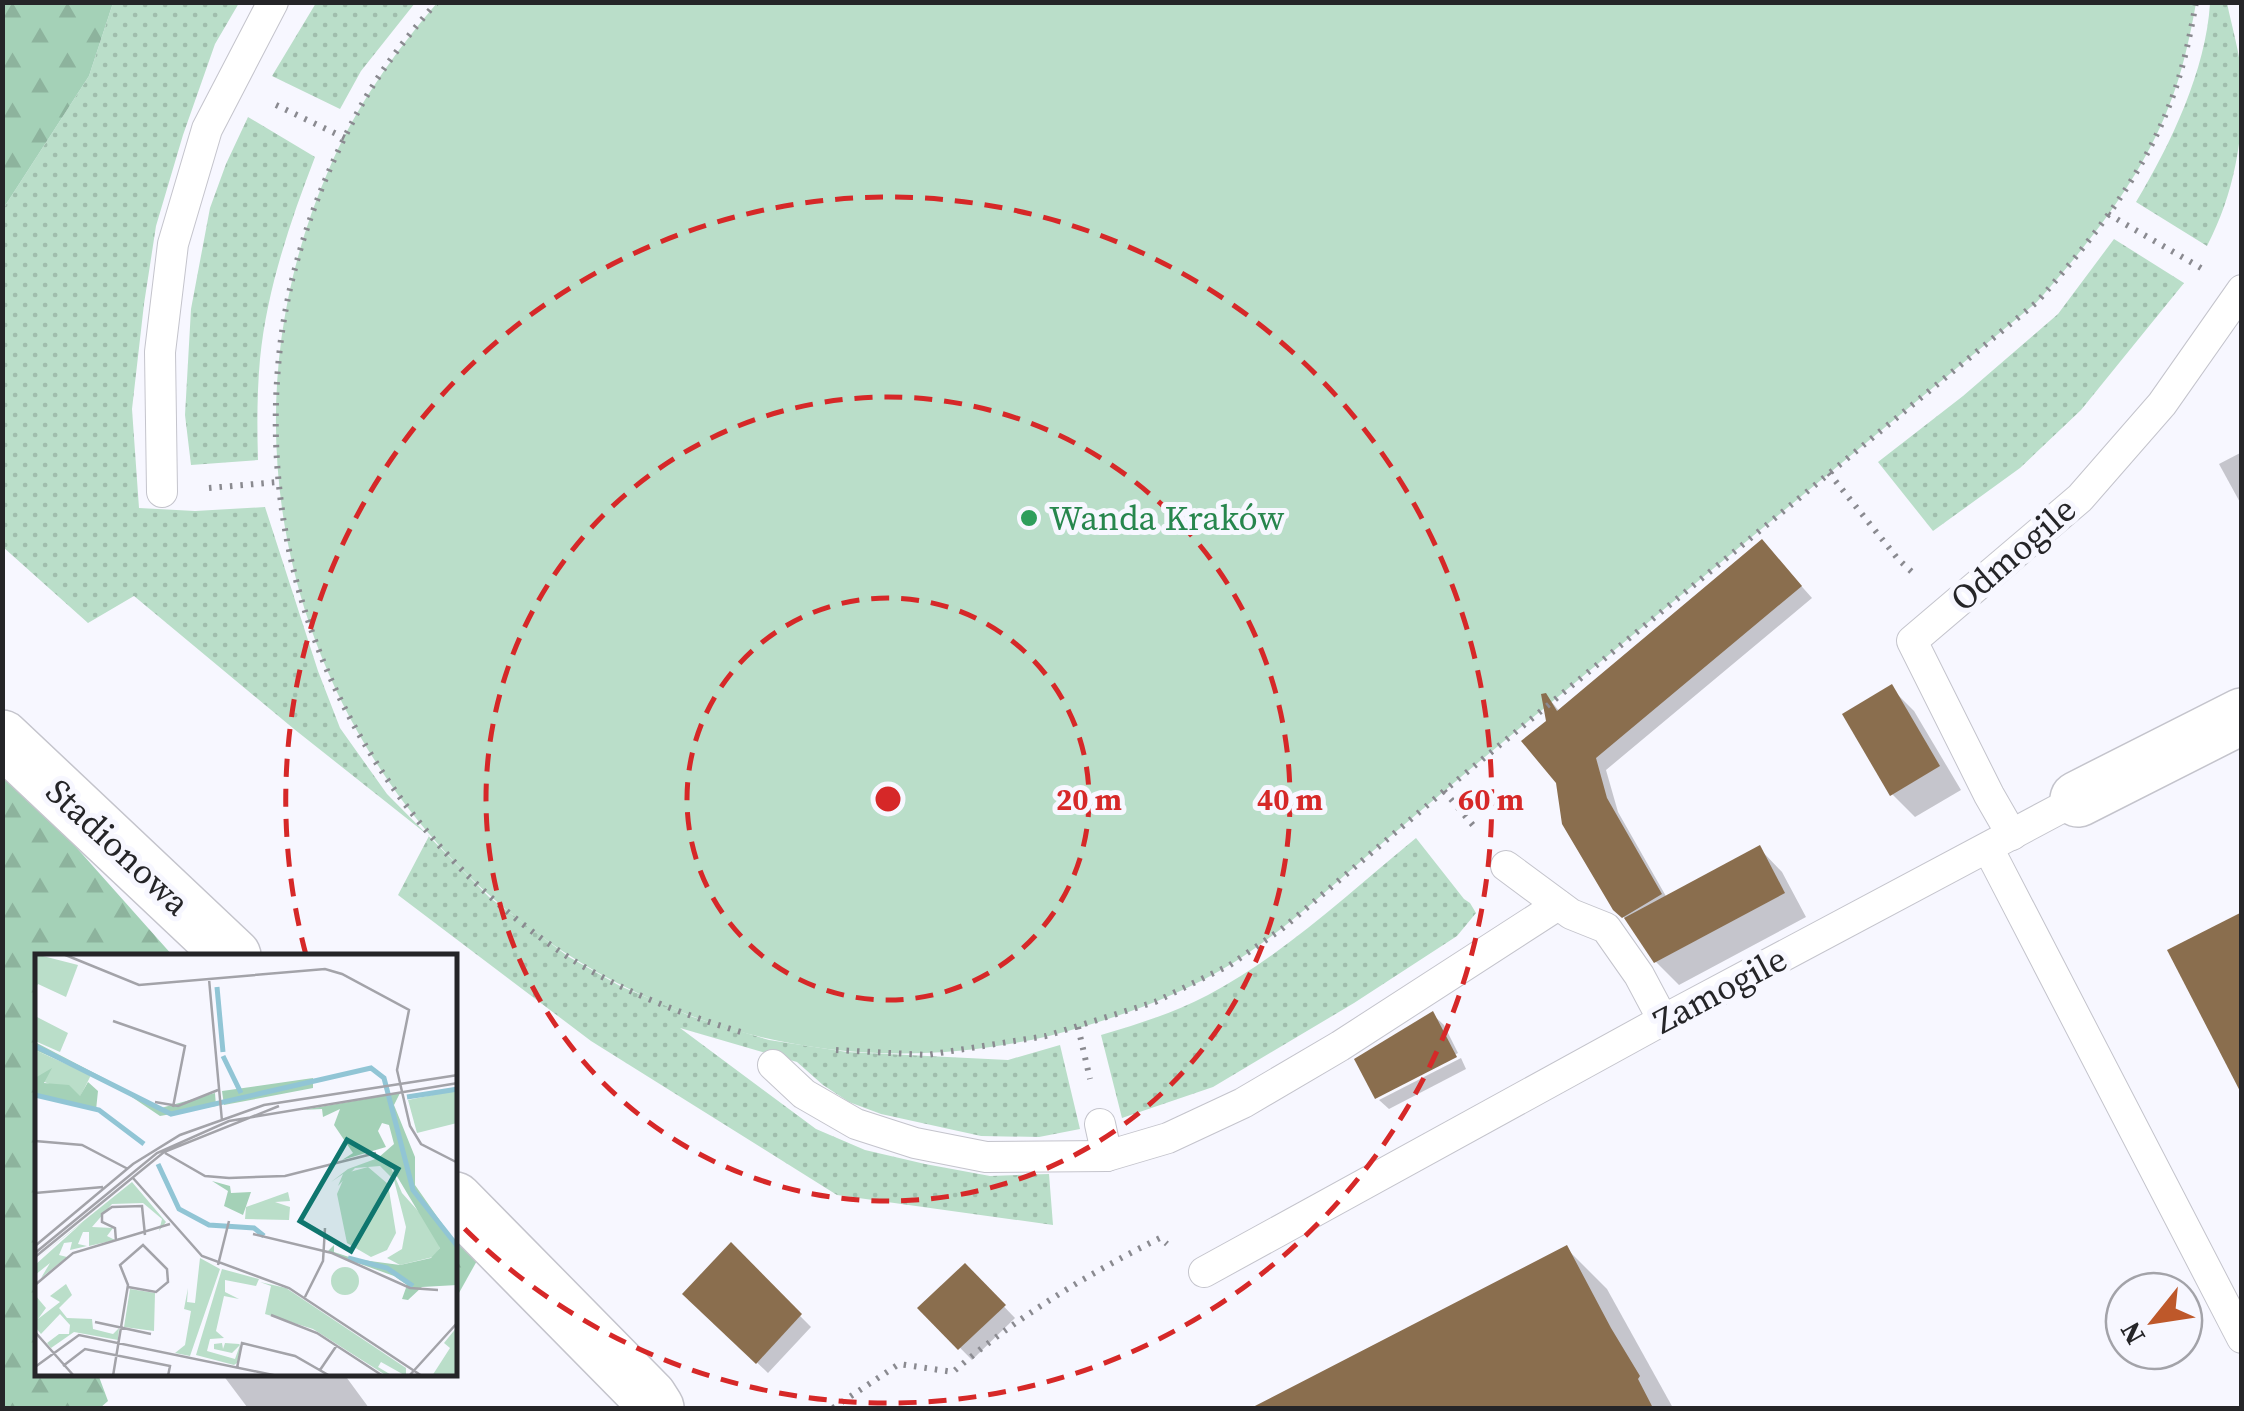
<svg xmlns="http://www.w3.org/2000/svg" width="2244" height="1411" font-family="'Source Serif 4',serif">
  <defs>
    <pattern id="grass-dots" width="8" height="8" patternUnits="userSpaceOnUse" patternTransform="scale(2.5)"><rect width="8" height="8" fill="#badec9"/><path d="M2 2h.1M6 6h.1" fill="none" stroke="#a0bead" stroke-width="1.8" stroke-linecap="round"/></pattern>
    <pattern id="forest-firs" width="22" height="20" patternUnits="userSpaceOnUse" patternTransform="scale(2.5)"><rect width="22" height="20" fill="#a4d1b7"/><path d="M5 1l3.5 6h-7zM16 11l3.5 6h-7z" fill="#8db39d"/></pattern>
  </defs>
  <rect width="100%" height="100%" fill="#f7f7ff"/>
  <g fill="url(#grass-dots)">
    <path d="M113,3H239L215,44L183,135L156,226L144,304L132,409L139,508L195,511L265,507L318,671L340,728L387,794L489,897L569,957L620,986L693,1017L769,1040L847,1052L1008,1060L1060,1045L1080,1129L1039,1137L981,1136L881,1114L849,1102L823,1085L797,1062L680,1028L816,1129L865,1150L925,1164L990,1176L1049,1174L1053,1225L837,1195L591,1041L398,895L429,836L294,729L134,596L88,623L3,547V209L89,76Z"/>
    <path d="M316,3H415L361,71L340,109L272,76Z"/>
    <path d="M2210,3H2227C2232,27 2240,54 2242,79C2244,139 2234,194 2207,246L2136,202C2171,144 2206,70 2210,3Z"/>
    <path d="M248,117L315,157C290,222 267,289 260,359C257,392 257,426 258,460L191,465L185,415L191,309L210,208L226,164Z"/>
    <path d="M2114,239L2184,283L2081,410L2020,468L1933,531L1878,462L1963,396L2058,314Z"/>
    <path d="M1416,838L1464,899L1470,903L1476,913L1457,936L1354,1003L1213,1087L1122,1118L1101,1035C1138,1024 1174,1013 1208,995C1285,954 1349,893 1416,838Z"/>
  </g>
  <g fill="url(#forest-firs)">
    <path d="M3,2L113,3L89,76L3,209Z"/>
    <path d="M2,777L59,828L173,956H38V1374H98L108,1401L100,1408H3Z"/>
    <path d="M455,1236L478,1259L455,1300Z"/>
  </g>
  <path fill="#badec9" d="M437,3H2196C2190,37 2182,74 2169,106C2140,181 2089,243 2037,302C1872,438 1707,574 1542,710C1483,758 1425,807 1367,856C1324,893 1282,932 1233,963C1178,997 1112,1020 1049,1036C916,1067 784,1057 659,1003C338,864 188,491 329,169C355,108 394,53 437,3Z"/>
  <g fill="#0003">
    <path d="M2242,452V506L2219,464Z"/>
    <path d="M1773,554L1812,598L1606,770L1618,812L1667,898L1759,848L1782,872L1806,917L1679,985L1656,962L1631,924L1615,909L1548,722L1546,695L1560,712Z"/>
    <path d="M1891,688L1914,711L1961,790L1915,817L1892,794Z"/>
    <path d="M1432,1014L1444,1025L1458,1053L1378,1095V1098L1358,1060Z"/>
    <path d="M1461,1058L1466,1069L1389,1109L1379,1100Z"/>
    <path d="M731,1246L811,1327L768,1373L685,1294Z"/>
    <path d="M1566,1248L1607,1289L1673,1408H1340L1322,1375Z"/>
    <path d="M965,1266L1015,1318L972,1360L921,1308Z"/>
    <path d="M224,1374H344L369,1408H245L247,1407L223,1375Z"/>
  </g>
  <g fill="#8a6e4e">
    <path d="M1762,539L1802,586L1596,758L1607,798L1662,894L1622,918L1613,910L1562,824L1556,783L1521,741L1546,721L1541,694L1546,693L1557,711Z"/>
    <path d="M1892,684L1940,766L1890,796L1842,714Z"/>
    <path d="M1760,845L1785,893L1654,963L1624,918Z"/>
    <path d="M2242,912V1095L2167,950Z"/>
    <path d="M1433,1011L1457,1057L1375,1099L1354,1059Z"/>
    <path d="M731,1242L802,1314L756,1364L682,1294Z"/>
    <path d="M1567,1245L1611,1328L1640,1376L1638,1379L1653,1408H1251Z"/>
    <path d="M965,1263L1006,1305L958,1350L917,1308Z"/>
  </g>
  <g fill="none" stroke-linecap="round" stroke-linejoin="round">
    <g stroke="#c4c4cc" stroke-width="32">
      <g id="service">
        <path d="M162,492L160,352L173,244L207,129L273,2"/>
        <path d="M2012,835L1989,795L1912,641L2080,498L2162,404L2242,290"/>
        <path d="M1988,848L2242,1338"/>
        <path d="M1506,866L1571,914L1606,928L1639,975L1663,1020"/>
        <path d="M773,1065L804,1094L856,1124L915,1143L986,1157L1107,1156"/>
        <path d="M1100,1124L1107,1156L1168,1138L1243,1103L1340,1046L1558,905"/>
        <path d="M1204,1272L1663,1020L2078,799"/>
      </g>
    </g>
    <g stroke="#c4c4cc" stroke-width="58">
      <g id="minor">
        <path d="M2,738L233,956"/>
        <path d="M2078,799L2242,716"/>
        <path d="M455,1200L649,1397L656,1408"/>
      </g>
    </g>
    <g stroke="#8a8a90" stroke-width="6" stroke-dasharray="2.5 8" stroke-linecap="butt">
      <path d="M437,2C409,34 381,69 361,106C324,173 295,249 283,325C245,576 358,817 568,957C621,991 681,1014 741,1032"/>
      <path d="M276,105L345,138"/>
      <path d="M2108,214L2201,268"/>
      <path d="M1829,473L1898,559L1913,573"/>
      <path d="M209,488L278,482"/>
      <path d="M1444,791L1477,830"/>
      <path d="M1078,1027L1090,1079"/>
      <path d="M836,1050L927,1055L1046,1036L1155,1002L1230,965L1283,928L1444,791L2037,302C2089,243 2140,181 2169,106C2182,74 2190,37 2196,2"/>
      <path d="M833,1408L899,1364L953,1372C1014,1319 1087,1274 1160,1238L1167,1244"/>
    </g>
    <use href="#service" stroke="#fff" stroke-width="30"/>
    <use href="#minor" stroke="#fff" stroke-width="55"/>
  </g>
  <g fill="none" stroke="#d62828" stroke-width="5" stroke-dasharray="18 12">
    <circle cx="888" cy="799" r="201"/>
    <circle cx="888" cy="799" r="402"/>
    <path d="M306 955A603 603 0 1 1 458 1222"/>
  </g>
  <circle fill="#2e9e5b" stroke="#f7f7ff" stroke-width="4" cx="1029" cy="518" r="10"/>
  <g text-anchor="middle" stroke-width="10" stroke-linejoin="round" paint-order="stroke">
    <g font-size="35" fill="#27864d" stroke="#f7f7ff" text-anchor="start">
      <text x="1049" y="530">Wanda Kraków</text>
    </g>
    <g font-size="35" fill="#252528" stroke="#f7f7ff">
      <text transform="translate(2013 554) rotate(-41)" y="12">Odmogile</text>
      <text transform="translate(118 847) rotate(43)" y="12">Stadionowa</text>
      <text transform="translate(1720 990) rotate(-28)" y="12">Zamogile</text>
    </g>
  </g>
  <g transform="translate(35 954)">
    <rect width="422" height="422" fill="#f7f7ff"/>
    <path d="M0,96L56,121L45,143L0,124ZM343,204L354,209L367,239L400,276L405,294L398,303L365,311L352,304L367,295L371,273L359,226L345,212L320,214L303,232L308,220L296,228L313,215ZM97,228L131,268L124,277L127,265L108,249L77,250L57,273L78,274L72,282L80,286L54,292V278H48L43,290L52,292L35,296L37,288L29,289L24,301L32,303L6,324L15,309L0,321V311L48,268L0,306ZM253,238L255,247L240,248L255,253L254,266L210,265L211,253ZM165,304L185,315L155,402L140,399L150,391L156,357L149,355L153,334L152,348L160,349ZM187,315L224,325L221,332L190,326V338L204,345L189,342L181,377L189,384L175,385L172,397L200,405L205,391L197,399L179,395V390L187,389L188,395L190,389L204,390L206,392L202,409L199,411L161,401ZM225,328L251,334L371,414V422L346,408L343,413L358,422H352L278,375L230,360L236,332ZM31,330L37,341L24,354L32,364L57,365L58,375L78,380L84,374L83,386L39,378L16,394L12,389L24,380H34L35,371L25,360L6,380L0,373V354L6,352L0,354V341L11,354L3,365L25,348L15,342ZM95,335L120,339L119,377L89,373Z" fill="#badec9"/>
    <path d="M0,88L126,154L180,139L181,152L125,162L73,127L0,96ZM17,114L9,129L34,131L45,142L53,128L63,137L61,156L3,142L0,147V124ZM278,124V134L189,151L187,137ZM365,139L359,151L380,203V231L422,291V331L387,333L373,346L367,345L372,331L359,322L292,298L299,291V298L320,305L365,311L396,304L405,294L354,209L343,204L359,190L354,171L347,169L343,177L351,193L307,206L318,199L299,171L305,155L288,163L287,155L267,156ZM177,227L195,232L196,239L216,238L208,261L189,252L193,237Z" fill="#a4d1b7"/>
    <path d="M333,213L353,230L361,279L352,296L336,303L312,289L302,240L311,219ZM296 327a14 14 0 1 1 28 0a14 14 0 1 1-28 0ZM422,373V422H397L415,394L409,389Z" fill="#badec9"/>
    <path d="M0,0L43,11L31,43L3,30L0,35ZM0,62L33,79L25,98L0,87ZM422,136V169L382,179L373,146Z" fill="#badec9"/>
    <path fill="none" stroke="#91c5d5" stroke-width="5" d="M182,33L188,98M0,92L136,160L336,114L349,124L378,236L423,293M188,102L206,139M0,141L64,156L109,190M372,143L423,135M123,210L144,255L174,271L219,274L229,282M313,304L352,314L378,332"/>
    <path fill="none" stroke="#a3a3a9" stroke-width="2.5" d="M28,0L104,31L290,15L307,20L374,56L362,116L375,172L386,190L423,209M174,25L187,167M78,67L150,92L138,153M120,148L143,152L183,136M0,187L47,191L93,215M130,199L170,222L194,224L250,222L341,199M98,224L167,302L254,334L387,422M0,239L68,233M218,280L297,299L375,334L403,336M81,287L80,274L67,268V260L77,253L107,252L110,281M0,292L98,210L145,181L229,151L423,121M0,299L122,199L194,167L423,129M0,303L129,198L244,152M183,311L194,267M0,331L38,299L135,270M270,343L288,307L290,274M236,361L282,379L348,422M60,368L116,380M0,378L39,422M28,412L50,395L135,412L133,422M0,413L44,381L243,422M202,414L207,389L260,402L295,422M285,416L302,391M78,422L93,331L85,311L108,291L132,315L133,328L121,338L93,333M374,422L423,368"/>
    <path fill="#0f766e" fill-opacity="0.15" stroke="#0f766e" stroke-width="5" d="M312,186L363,215L316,297L265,267Z"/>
    <rect width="422" height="422" fill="none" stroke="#252528" stroke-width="5"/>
  </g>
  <circle cx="888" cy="799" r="15" fill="#d62828" stroke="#f7f7ff" stroke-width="5"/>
  <g font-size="30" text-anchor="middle" font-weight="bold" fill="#d62828" stroke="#f7f7ff" stroke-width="10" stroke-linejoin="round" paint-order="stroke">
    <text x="1089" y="810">20 m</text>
    <text x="1290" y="810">40 m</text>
    <text x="1491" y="810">60 m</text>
  </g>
  <rect width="2244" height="1411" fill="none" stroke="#252528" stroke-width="10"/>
  <g transform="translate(2154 1321) rotate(240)"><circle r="48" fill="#f7f7ff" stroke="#a3a3a9" stroke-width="2.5"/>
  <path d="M0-8L18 38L0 25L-18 38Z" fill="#be582a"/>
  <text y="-15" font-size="28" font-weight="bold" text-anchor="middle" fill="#252528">N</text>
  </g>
</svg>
